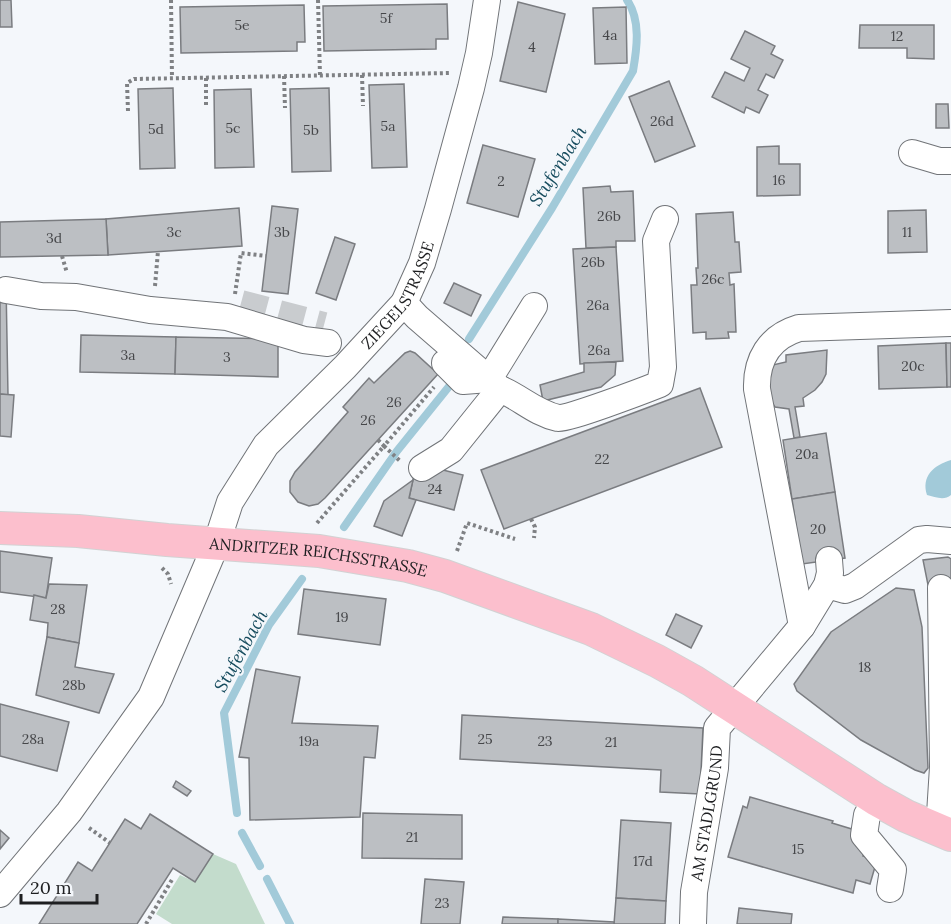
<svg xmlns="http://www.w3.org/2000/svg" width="951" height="924" font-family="Lora,serif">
  <rect width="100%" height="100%" fill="#f4f7fb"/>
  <path fill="#c3dccc" d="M213,854L236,864L265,924H172L156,914L180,875L195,882Z"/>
  <path fill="#a2cad9" d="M951,460V495C944,501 935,497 927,495C921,476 934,465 951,460Z"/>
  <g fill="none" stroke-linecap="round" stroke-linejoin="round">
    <g stroke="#a2cad9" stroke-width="8">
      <path d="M469,339L552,208L633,71C637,48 641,20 627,0"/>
      <path d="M344,527L397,451L451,384"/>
      <path d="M237,813L224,713L269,625L302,579"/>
      <path d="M242,833L260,866"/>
      <path d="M267,879L290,924"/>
    </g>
  </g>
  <g fill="#bcbfc3" stroke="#7a7c80" stroke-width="1.5">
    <path d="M0,0H11L12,27H0Z"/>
    <path d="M518,2L565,14L546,92L500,81Z"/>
    <path d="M447,4L448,39H436V49L324,51L323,6Z"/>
    <path d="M304,5L305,42H297V51L181,53L180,7Z"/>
    <path d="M626,7L627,63L595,64L593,8Z"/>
    <path d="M860,25H934V59L907,58V48H859Z"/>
    <path d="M745,31L775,46L771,54L783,60L774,78L766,74L758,90L768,95L759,113L746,107L744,113L712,97L725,72L744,81L750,68L731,59Z"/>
    <path d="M669,81L695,146L655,162L629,97Z"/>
    <path d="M404,84L407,167L372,168L369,85Z"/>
    <path d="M173,88L175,168L140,169L138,89Z"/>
    <path d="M329,88L331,171L292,172L290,89Z"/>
    <path d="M251,89L254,167L215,168L214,90Z"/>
    <path d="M936,104H948L949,128H936Z"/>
    <path d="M483,145L535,159L518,217L467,203Z"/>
    <path d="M779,146V164H800V195L757,196V147Z"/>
    <path d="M610,186L611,192L633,191L635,241H616V247L586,248L583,188Z"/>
    <path d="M272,206L298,209L288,294L262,291Z"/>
    <path d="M239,208L242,246L108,255L106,219Z"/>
    <path d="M926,210L927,252L888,253V211Z"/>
    <path d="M733,212L735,242H739L741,272L729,273L730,285L734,284L736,332H728L729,338L706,339V332L693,333L691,285H697L696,268H698L696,214Z"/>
    <path d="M106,219L108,255L0,257V222Z"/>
    <path d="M335,237L355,244L336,300L316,293Z"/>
    <path d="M616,247L623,361L580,364L573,249Z"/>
    <path d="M454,283L481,295L471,316L444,303Z"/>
    <path d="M0,284H6L8,395L0,394Z"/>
    <path d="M81,335L176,337L175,374L80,372Z"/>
    <path d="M176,337L278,339V377L175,374Z"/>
    <path d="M946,343L947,387L879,389L878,346Z"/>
    <path d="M946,343H951V387H947Z"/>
    <path d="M827,350L826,374L822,382L815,390L803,398L804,406L795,407L800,437L794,438L789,409L775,407L769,398L764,367L786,362V355Z"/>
    <path d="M410,351L415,353L438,374L325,498L318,504L309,506L298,502L290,492V481L295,472L348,412L343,407L369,378L374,383L405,353Z"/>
    <path d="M616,362L615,375L601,387L543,401L540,385L584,372V363Z"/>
    <path d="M700,388L722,447L504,529L481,470Z"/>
    <path d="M0,394L14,395L11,437L0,436Z"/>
    <path d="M826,433L835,492L792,499L783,440Z"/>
    <path d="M431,467L463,475L454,510L409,498L414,475Z"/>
    <path d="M413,480L409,498L416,500L402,536L374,526L384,501Z"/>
    <path d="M835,492L845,558L802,564L792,499Z"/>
    <path d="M0,551L52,558L46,598L0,592Z"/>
    <path d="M948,557L951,559V586L929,590L923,560Z"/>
    <path d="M49,584L87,585L79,643L47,637L48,623L30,620L34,595L46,598Z"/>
    <path d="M896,588L914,590L922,627L928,768L924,773L915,770L861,740L797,691L794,684L831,632Z"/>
    <path d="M304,589L386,599L380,645L298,634Z"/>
    <path d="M676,614L702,626L691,648L666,635Z"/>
    <path d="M47,637L79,643L75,667L114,674L99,713L36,695Z"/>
    <path d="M256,669L300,677L292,723L378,726L375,758L364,757L360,817L250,820L249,758L239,757Z"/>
    <path d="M0,704L69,722L57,771L0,756Z"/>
    <path d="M462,715L703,728L700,794L660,792L661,770L460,759Z"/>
    <path d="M176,781L191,791L187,796L173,787Z"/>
    <path d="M750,797L833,821L832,823L855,830L867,843L863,856L877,860L870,884L856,880L853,893L728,857L743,806L747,808Z"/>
    <path d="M363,813L462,815V859L362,858Z"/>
    <path d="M150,814L213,854L195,882L173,868L137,924H39L78,862L92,871L125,819L141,829Z"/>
    <path d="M621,820L671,823L666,901L616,898Z"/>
    <path d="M0,830L9,838L0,849Z"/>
    <path d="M425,879L464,882L460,924H421Z"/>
    <path d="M616,898L666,901L665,924H614Z"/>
    <path d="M739,908L792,914L791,924H737Z"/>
    <path d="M503,917L558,919V924H502Z"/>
    <path d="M558,919L614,922V924H558Z"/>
  </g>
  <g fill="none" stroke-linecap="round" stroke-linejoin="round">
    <path stroke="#c9cccf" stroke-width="26" stroke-dasharray="26 13" stroke-linecap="butt" d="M241,303L324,325"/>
    <g stroke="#717478" stroke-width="28">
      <g id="minor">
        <path d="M912,153L939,161H951"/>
        <path d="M6,290L41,296L76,297L150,310L227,317L304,340L328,343"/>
        <path d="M404,303L417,317L500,389C520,397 535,413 558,418C566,420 645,390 660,384L663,367L656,241L665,219"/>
        <path d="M445,363L463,381L489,379L534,306"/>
        <path d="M422,468L451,450L500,389"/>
        <path d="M827,585L845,590L855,586L919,540L927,539L951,541"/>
        <path d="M802,626L757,389C756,360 769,337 799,328L951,323"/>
        <path d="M877,800L867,815L864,835L893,870L890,889"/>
        <path d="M939,830L943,767L941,588"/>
        <path id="s1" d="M0,894L69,812L151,697L217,542L230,502L266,445L345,367L404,303L422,263L438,209L471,88L479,53L487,0"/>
        <path id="s2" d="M693,924L694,892L715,768L717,728L802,626L827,585L830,573L829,560"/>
      </g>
    </g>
    <g stroke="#d2d2d3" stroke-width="34">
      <g id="major">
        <path id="s3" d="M0,528L78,531L167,540L319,551L408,566L445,576L591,629L657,661L693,681L877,800L906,816L951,835"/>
      </g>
    </g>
    <g stroke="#7f8184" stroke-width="4" stroke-dasharray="3 3" stroke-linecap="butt">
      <path d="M171,0L172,78"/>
      <path d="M318,0L320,76"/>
      <path d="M362,75L363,106"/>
      <path d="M284,76L285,108"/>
      <path d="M206,78V108"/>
      <path d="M128,111L127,83L134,79L450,73"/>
      <path d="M62,256L67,273"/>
      <path d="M155,286L158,251"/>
      <path d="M235,294L241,253L266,256"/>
      <path d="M378,440L384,446L434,387"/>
      <path d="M531,519L535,527L534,538"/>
      <path d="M317,523L384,446L400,461"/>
      <path d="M457,551L467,523L515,539"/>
      <path d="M162,568L168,574L171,584"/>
      <path d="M89,828L110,843"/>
      <path d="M146,924L173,878"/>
    </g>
    <use href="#minor" stroke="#fff" stroke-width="26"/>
    <use href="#major" stroke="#fcbfcd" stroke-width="32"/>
  </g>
  <g text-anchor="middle" stroke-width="4.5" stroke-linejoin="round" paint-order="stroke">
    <g font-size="14" fill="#46474a">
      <text x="386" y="23">5f</text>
      <text x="242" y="30">5e</text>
      <text x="610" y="40">4a</text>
      <text x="897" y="41">12</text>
      <text x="532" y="52">4</text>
      <text x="662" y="126">26d</text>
      <text x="388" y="131">5a</text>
      <text x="233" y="133">5c</text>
      <text x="156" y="134">5d</text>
      <text x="311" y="135">5b</text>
      <text x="779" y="185">16</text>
      <text x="501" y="186">2</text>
      <text x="609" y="221">26b</text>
      <text x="174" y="237">3c</text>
      <text x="282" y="237">3b</text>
      <text x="907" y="237">11</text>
      <text x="54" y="243">3d</text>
      <text x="593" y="267">26b</text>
      <text x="713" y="284">26c</text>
      <text x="598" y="310">26a</text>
      <text x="599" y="355">26a</text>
      <text x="128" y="360">3a</text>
      <text x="227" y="362">3</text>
      <text x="913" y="371">20c</text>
      <text x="394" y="407">26</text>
      <text x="368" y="425">26</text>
      <text x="807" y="459">20a</text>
      <text x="602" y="464">22</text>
      <text x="435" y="494">24</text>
      <text x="818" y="534">20</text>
      <text x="58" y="614">28</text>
      <text x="342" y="622">19</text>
      <text x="865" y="672">18</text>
      <text x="74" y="690">28b</text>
      <text x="33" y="744">28a</text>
      <text x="485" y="744">25</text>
      <text x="309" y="746">19a</text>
      <text x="545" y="746">23</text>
      <text x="611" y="747">21</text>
      <text x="412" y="842">21</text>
      <text x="798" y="854">15</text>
      <text x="643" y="866">17d</text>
      <text x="442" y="908">23</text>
    </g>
    <g font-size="16" fill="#1e1f21" stroke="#f4f7fb">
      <text dy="6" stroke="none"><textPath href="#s1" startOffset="728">ZIEGELSTRASSE</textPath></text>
      <text dy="6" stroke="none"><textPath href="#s3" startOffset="320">ANDRITZER REICHSSTRASSE</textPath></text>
      <text dy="6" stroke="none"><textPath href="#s2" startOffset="112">AM STADLGRUND</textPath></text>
    </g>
    <g font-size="18" font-style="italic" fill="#184d5f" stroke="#f4f7fb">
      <text transform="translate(558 166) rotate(-58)" y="6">Stufenbach</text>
      <text transform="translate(241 651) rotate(-61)" y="6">Stufenbach</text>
    </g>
  </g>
  <path d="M21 894v9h76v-9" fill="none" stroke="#1e1f21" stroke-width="3"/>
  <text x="30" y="894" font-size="18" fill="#1e1f21" stroke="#f4f7fb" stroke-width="4.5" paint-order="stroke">20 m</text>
</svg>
